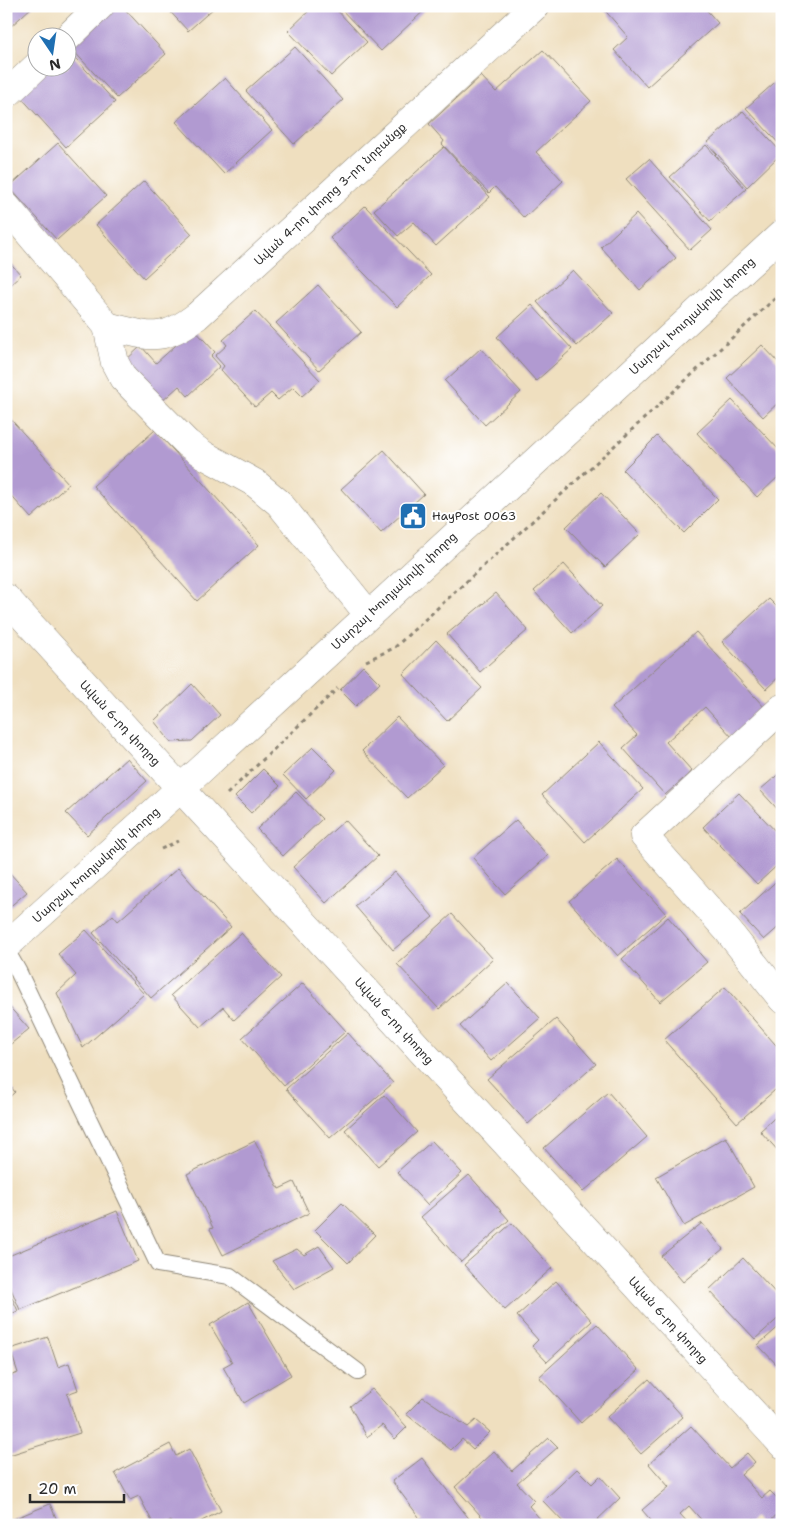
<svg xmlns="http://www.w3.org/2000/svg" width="788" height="1531" font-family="'Shantell Sans','Noto Sans Armenian',sans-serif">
  <rect width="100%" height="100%" fill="#fff"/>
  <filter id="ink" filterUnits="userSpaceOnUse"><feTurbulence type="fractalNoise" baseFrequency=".02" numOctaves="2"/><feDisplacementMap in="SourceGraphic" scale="10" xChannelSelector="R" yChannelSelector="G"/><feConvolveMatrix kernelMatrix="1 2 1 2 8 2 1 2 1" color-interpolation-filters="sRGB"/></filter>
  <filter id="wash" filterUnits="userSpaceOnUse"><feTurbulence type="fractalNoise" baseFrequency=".0096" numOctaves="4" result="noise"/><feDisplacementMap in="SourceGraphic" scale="20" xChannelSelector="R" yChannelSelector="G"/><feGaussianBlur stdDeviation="1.12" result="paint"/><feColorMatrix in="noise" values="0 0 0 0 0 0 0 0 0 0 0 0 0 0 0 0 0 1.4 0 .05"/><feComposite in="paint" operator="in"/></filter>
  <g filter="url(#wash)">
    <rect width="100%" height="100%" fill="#efdfbf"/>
    <g id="blocks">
      <g fill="#b19ad1">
        <path d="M6,6H33L9,28L6,24Z"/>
        <path d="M113,6H122L166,54L117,98L69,46Z"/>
        <path d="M165,6H216L188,31Z"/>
        <path d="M314,6H333L367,42L331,76L288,31Z"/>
        <path d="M338,6H429L381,51Z"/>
        <path d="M601,6H703L718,23L647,87L614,50L628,37Z"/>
        <path d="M295,47L343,100L294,144L246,91Z"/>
        <path d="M68,50L115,102L66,147L18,94L48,68H68Z"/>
        <path d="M543,50L591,101L536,152L563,181L524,218L495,187L489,193L442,144L444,141L429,124L481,76L496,92Z"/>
        <path d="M782,76V147L746,108Z"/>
        <path d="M225,78L272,130L224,174L176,122Z"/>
        <path d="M743,111L782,153L747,187L707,143Z"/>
        <path d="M58,143L106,196L57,240L9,187Z"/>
        <path d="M706,145L746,189L710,221L670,177Z"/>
        <path d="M444,147L490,197L436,246L414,222L398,236L374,210Z"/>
        <path d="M649,159L712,230L690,250L626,179Z"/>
        <path d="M144,181L192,234L144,278L96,225Z"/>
        <path d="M365,206L431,275L397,307L330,238Z"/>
        <path d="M636,214L676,258L640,290L601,247Z"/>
        <path d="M6,258L21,275L6,289Z"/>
        <path d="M573,270L613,313L577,346L537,302Z"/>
        <path d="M318,285L361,332L319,370L276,323Z"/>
        <path d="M532,305L572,349L536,381L497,337Z"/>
        <path d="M255,311L320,380L302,396L293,387L278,400L271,393L255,407L221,370L224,366L215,356L227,345L223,340Z"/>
        <path d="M194,329L215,352L211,356L220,366L188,396L179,386L160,403L123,363L141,346L156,363Z"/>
        <path d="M762,345L782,366V399L763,417L727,378Z"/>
        <path d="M481,348L521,392L485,425L445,381Z"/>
        <path d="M732,400L782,453V473L757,497L697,433Z"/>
        <path d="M6,414L69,484L31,518L6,490Z"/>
        <path d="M155,430L259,545L197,601L93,486Z"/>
        <path d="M657,436L718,499L684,533L623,470Z"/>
        <path d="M384,450L424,494L381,533L341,489Z"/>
        <path d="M601,493L640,534L605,567L566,527Z"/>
        <path d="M564,564L602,606L572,633L534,591Z"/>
        <path d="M496,593L528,630L480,672L447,634Z"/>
        <path d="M769,599L782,612V674L766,689L722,642Z"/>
        <path d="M696,632L765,708L732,737L705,707L666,742L692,771L665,795L623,748L637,735L612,708Z"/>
        <path d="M436,640L482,688L447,721L403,674Z"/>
        <path d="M363,666L380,683L356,706L340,690Z"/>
        <path d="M192,684L220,715L192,741L171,742L154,721Z"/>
        <path d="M397,717L443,765L407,798L362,751Z"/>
        <path d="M599,742L643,789L585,842L542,795Z"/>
        <path d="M313,747L336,770L306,799L283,775Z"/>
        <path d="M127,758L147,781L87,835L66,813Z"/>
        <path d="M263,769L280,786L251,813L235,797Z"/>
        <path d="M782,771V814L760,790Z"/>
        <path d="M296,792L322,819L283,856L257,829Z"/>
        <path d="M739,793L782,838V861L757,884L703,827Z"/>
        <path d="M345,820L378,856L326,903L293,867Z"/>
        <path d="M516,820L548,856L505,894L473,858Z"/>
        <path d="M617,859L666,914L618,956L569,901Z"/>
        <path d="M178,868L231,927L151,998L93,933L113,915L118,921Z"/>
        <path d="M8,871L27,892L6,910V872Z"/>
        <path d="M395,872L433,917L393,950L355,906Z"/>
        <path d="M782,876V924L764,940L740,914Z"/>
        <path d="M452,914L493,959L439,1009L397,964Z"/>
        <path d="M668,917L707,962L660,1002L622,959Z"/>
        <path d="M86,930L144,994L83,1048L57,993L76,975L58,954Z"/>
        <path d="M241,933L281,977L234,1020L223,1007L200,1027L171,995Z"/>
        <path d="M303,983L346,1031L284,1086L242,1038Z"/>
        <path d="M508,983L540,1018L491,1061L460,1026Z"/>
        <path d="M725,987L782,1052V1084L737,1123L664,1040Z"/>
        <path d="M6,1003L29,1029L6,1048Z"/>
        <path d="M556,1019L596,1064L528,1124L487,1079Z"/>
        <path d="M348,1033L393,1083L330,1138L286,1089Z"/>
        <path d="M6,1081L15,1092L6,1100Z"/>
        <path d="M608,1092L647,1137L583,1192L544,1148Z"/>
        <path d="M384,1095L417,1132L378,1166L345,1130Z"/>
        <path d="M782,1111V1155L760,1131Z"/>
        <path d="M726,1137L754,1187L684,1226L656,1177Z"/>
        <path d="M255,1141L279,1189L294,1182L309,1213L223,1255L210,1229L213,1228L187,1174Z"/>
        <path d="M432,1141L462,1173L427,1205L397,1172Z"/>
        <path d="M469,1175L509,1220L461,1262L421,1217Z"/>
        <path d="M342,1203L375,1235L348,1263L315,1230Z"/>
        <path d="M117,1211L138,1261L20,1310L6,1277V1257Z"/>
        <path d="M512,1223L552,1268L505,1310L464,1265Z"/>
        <path d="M702,1223L723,1249L683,1282L661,1256Z"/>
        <path d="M319,1246L334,1267L294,1289L272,1261L297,1249L304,1255Z"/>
        <path d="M743,1258L782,1300V1315L755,1339L709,1290Z"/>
        <path d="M556,1281L592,1321L547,1362L532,1346L538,1340L517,1316Z"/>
        <path d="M6,1284L18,1311L6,1316Z"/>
        <path d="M248,1302L291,1375L244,1403L223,1367L232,1362L210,1325Z"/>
        <path d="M597,1324L639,1370L581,1423L539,1377Z"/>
        <path d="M782,1324V1370L758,1345Z"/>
        <path d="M48,1337L58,1367L69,1363L78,1390L67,1394L80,1433L6,1456V1377L18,1373L10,1349Z"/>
        <path d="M649,1379L683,1417L641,1454L607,1417Z"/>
        <path d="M372,1389L407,1427L395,1439L382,1425L367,1437L350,1406Z"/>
        <path d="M423,1397L468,1427L476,1420L490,1432L473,1449L462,1439L451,1450L406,1414Z"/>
        <path d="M691,1426L730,1468L747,1453L755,1462L741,1475L762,1498L770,1491L782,1503V1510L766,1525H760L754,1518L747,1525H706L689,1506L680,1514L690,1525H655L642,1510L669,1487L649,1464Z"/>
        <path d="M549,1438L558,1447L517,1483L534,1501L529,1506L541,1520L536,1525H489L455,1487L494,1451L512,1471Z"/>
        <path d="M170,1444L176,1456L189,1449L221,1511L194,1525H173L171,1521L165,1525H154L139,1496L130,1500L115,1473Z"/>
        <path d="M422,1458L474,1525H417L422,1521L392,1481Z"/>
        <path d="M577,1469L592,1484L600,1476L620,1498L592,1525H566L543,1501Z"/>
        <path d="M50,1504L59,1525H6V1522Z"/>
      </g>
    </g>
  </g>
  <g filter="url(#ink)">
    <use href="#blocks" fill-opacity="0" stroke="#8d8575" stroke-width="1"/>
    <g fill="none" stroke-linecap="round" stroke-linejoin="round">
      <g stroke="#8d8575" stroke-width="18">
        <path id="service" d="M6,950L18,971L158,1264L230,1276L358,1372"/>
      </g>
      <g stroke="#8d8575" stroke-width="29">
        <g id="minor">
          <path d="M67,38L100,6"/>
          <path d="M6,95L38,65"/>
          <path d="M6,206L107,326L115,363L123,378L187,443L204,455L255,483L279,503L368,614"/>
          <path d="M107,326C149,336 160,344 197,316L535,6"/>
          <path d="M6,598L782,1444"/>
          <path d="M782,708L644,836L728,931L782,999"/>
        </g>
      </g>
      <g stroke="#8d8575" stroke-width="29">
        <path id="tertiary" d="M6,946L204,767L782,234"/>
      </g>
      <g stroke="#8d8575" stroke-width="3" stroke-dasharray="4 4" stroke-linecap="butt">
        <path d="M366,661L394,648L782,292"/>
        <path d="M227,794L338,688"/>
        <path d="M161,849L178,841"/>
      </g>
      <use href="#service" stroke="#fff" stroke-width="16"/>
      <use href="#minor" stroke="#fff" stroke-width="28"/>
      <use href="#tertiary" stroke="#fff" stroke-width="28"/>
    </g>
  </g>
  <defs>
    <g id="civic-square" transform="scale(1.4375)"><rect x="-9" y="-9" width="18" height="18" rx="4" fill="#1f6fb2" stroke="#fff"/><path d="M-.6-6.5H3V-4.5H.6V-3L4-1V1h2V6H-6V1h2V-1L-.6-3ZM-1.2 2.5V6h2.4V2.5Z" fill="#fff"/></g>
  </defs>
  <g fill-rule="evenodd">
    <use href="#civic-square" x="413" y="516"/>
  </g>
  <g text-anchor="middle" stroke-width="4" stroke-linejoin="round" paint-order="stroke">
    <g font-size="12" fill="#2b2b2b" stroke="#fff">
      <text transform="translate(330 194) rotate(-43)" y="4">Ավան 4-րդ փողոց 3-րդ նրբանցք</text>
      <text transform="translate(692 316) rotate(-43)" y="4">Մարշալ Խուդյակովի փողոց</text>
      <text transform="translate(394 591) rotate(-43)" y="4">Մարշալ Խուդյակովի փողոց</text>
      <text transform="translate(120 723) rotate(47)" y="4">Ավան 6-րդ փողոց</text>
      <text transform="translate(96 865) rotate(-42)" y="4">Մարշալ Խուդյակովի փողոց</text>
      <text transform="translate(394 1021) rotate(48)" y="4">Ավան 6-րդ փողոց</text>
      <text transform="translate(668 1320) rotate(48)" y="4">Ավան 6-րդ փողոց</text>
    </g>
    <g font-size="12" fill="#2b2b2b" stroke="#fff" text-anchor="start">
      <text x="432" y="520">HayPost 0063</text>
    </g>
  </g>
  <rect width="788" height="1531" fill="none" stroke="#fff" stroke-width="25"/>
  <g transform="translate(52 52) rotate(167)"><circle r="24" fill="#ffffff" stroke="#aaaaaa"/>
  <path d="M0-4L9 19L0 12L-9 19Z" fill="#1f6fb2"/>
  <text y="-8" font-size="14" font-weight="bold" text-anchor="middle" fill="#2b2b2b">N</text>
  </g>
  <path d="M30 1494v8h94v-8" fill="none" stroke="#2b2b2b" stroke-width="2.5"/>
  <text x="38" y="1494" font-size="15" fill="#2b2b2b" stroke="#ffffff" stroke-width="4" paint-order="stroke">20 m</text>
</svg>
